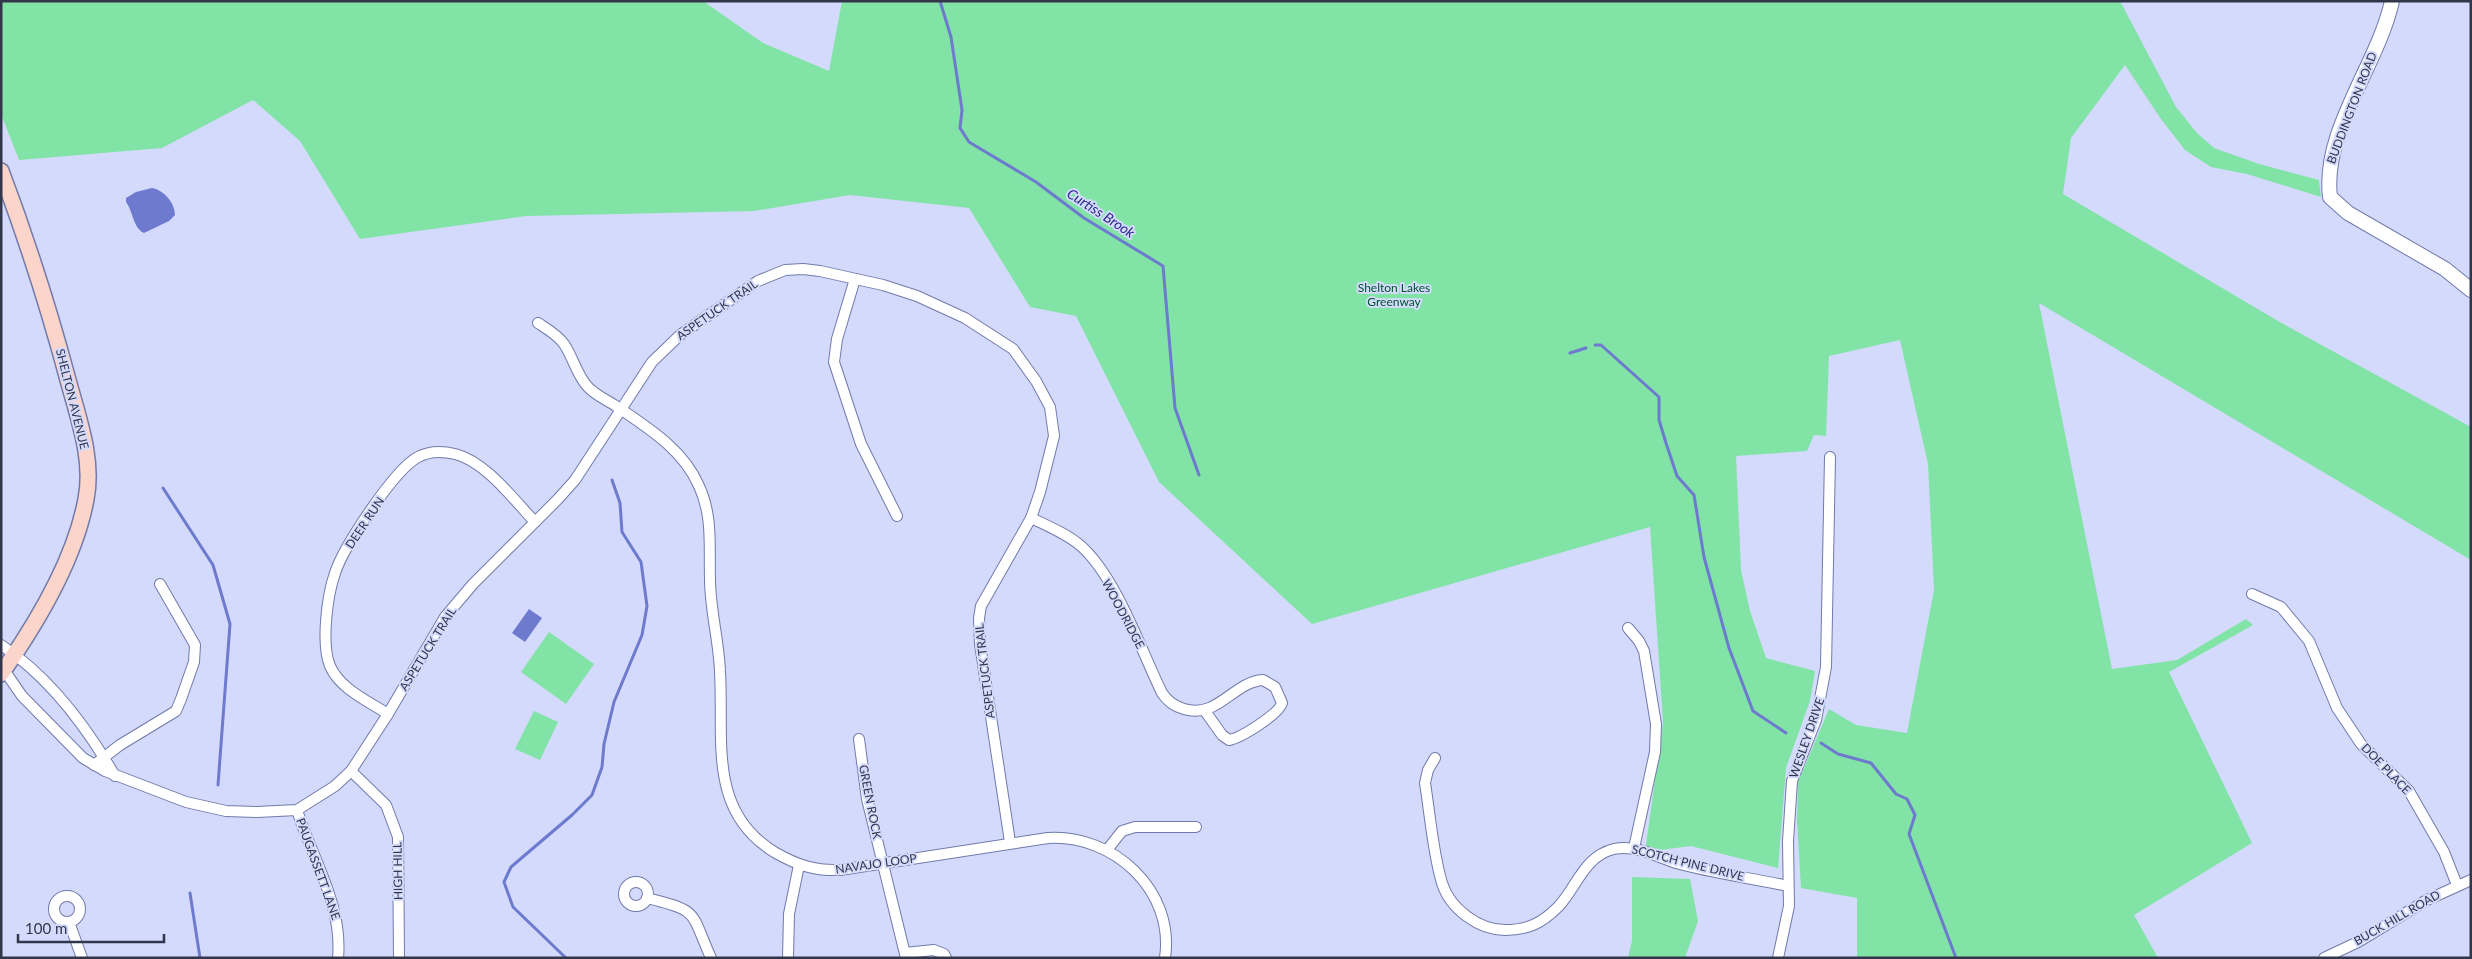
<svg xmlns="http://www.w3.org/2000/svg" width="2472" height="959" font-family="Lato,sans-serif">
  <rect width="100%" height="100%" fill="#d3dafb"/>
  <g fill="#82e3a7">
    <path d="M1,1H703L763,43L829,71L842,1H2120L2176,107L2197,133L2214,148L2259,164L2319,180L2321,197L2247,174L2211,167L2185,150L2161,119L2125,65L2071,138L2063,194L2278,321L2471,427V560L2039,303L2112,669L2177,660L2246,619L2253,625L2169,672L2252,843L2134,915L2158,958H1857V898L1801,888L1797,820L1798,782L1829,709L1856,725L1907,733L1934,590L1928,464L1900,340L1829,356L1826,436L1814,435L1807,451L1736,456L1741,570L1750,611L1766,658L1815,671L1810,701L1786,768L1778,868L1691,846L1645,852L1663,722L1650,527L1312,624L1159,482L1076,316L1030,307L969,208L850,195L754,211L526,216L360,239L300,141L253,100L162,148L19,160L1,114Z"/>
    <path d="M549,632L594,664L566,704L521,672Z"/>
    <path d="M534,711L558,722L540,760L515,749Z"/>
    <path d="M1632,877L1690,879L1698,921L1685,958H1628L1632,941Z"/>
  </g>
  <g fill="#6d7ace">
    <path d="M152,188C164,190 175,203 175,215L169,221L144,233C133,228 133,211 126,202V198L136,192Z"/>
    <path d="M529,609L542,618L525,642L512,633Z"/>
  </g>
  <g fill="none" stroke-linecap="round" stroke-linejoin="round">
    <g stroke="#6d7ace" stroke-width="3">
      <path d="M940,1L951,37L962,110L960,128L969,142L1036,182L1084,218L1163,266L1175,408L1199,475"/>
      <path d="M1595,345H1601L1659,397V420L1666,443L1677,476L1694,495L1704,557L1729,648L1753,711L1786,733"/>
      <path d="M1570,353L1586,348"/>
      <path d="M163,488L213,565L230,624L218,785"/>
      <path d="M1821,743L1838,754L1871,763L1896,794L1907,799L1915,815L1909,834L1956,958"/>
      <path d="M190,893L200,958"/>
      <path d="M566,958L513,907L504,882L511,867L572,815L592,795L602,767L604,744L614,702L642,635L647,606L641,562L622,532L620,503L612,480"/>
    </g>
    <g stroke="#717aab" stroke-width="12">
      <g id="minor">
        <path d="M855,279L837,339L834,362L861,444L897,516"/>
        <path d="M538,323C547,329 558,335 564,344C573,357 577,376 588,387C595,395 607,400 616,406C648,428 683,449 699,486C713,516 709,547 710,579C710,610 719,641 720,672C724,740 707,812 776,853C797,865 815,871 840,870L1048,838C1113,834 1175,890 1165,958"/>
        <path d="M1031,518C1048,526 1067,534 1081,546C1116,577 1141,650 1162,693C1167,701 1174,706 1184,709C1218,719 1233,682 1263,680L1275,687L1282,703C1279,714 1241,738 1229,740L1222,735L1205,711"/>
        <path d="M2252,594L2281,607L2309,641L2337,708L2361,744L2409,791L2444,852L2457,885"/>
        <path d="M1628,628L1639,641L1644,651L1656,724L1655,752L1634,848"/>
        <path d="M1,645C50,677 86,726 115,776"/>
        <path d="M2,667L22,696L83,758L105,771L186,802L226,811L257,812L297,810L335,786L351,771L388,714L445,617L473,584L558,499L575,480L652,362L680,335L758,281L785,270L803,269L820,271L883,285L917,296L965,318L1013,349L1036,381L1050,407L1054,436L1040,492L1031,518L981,606L979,618L980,644L1010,842"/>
        <path d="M388,714C368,701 340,689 330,666C321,644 327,596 335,573C344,546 394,470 418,457C429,451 443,451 455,454C485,461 514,500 535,522"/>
        <path d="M859,739L867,799L906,958"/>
        <path d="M1435,758L1428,770L1425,783C1430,814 1433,854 1442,883C1450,909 1479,930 1505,930C1528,930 1542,923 1558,907C1577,887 1584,856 1614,849C1635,844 1657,857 1676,863C1712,873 1751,878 1788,886"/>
        <path d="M94,765L120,745L176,711L181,699L194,662L195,645L160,584"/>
        <path d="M351,771L386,805L398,837L399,958"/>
        <path d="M297,810C312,858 343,905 338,958"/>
        <path d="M1107,850L1122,831L1135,827H1196"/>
        <circle cx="636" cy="894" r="12"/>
        <circle cx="67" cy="909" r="13"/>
        <path d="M647,898C700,911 690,911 711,958"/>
        <path d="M69,922L82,958"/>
        <path d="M905,953L934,950L944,954L946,958"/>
        <path d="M788,958L789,914L799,865"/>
        <path d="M1778,958L1789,906L1788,841L1792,781L1816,720L1826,667L1830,457"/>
        <path d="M2324,958L2358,942L2427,900L2471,880"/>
      </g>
    </g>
    <g stroke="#717aab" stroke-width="16">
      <path id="tertiary" d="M2392,1C2378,65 2322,130 2330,197L2348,213L2445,269L2471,290"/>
    </g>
    <g stroke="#717aab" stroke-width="18">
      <path id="secondary" d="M1,171C27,240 49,309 68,380C78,417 94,460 86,499C75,560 37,623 1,674"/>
    </g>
    <use href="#minor" stroke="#fff" stroke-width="10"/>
    <use href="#tertiary" stroke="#fff" stroke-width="14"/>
    <use href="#secondary" stroke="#fbd4ca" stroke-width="15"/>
  </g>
  <g text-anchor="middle" stroke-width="4" stroke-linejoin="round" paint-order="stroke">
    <g font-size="12" fill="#32364b" stroke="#d3dafb">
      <text transform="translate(2352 108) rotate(-69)" y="4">BUDDINGTON ROAD</text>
      <text transform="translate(717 310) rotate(-35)" y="4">ASPETUCK TRAIL</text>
      <text transform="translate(72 399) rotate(76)" y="4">SHELTON AVENUE</text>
      <text transform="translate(365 523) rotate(-56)" y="4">DEER RUN</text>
      <text transform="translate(1123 614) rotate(62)" y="4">WOODRIDGE</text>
      <text transform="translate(428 649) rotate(-58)" y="4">ASPETUCK TRAIL</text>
      <text transform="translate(985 671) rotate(-97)" y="4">ASPETUCK TRAIL</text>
      <text transform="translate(1807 738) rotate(-71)" y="4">WESLEY DRIVE</text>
      <text transform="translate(2386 769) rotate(46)" y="4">DOE PLACE</text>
      <text transform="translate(870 802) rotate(79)" y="4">GREEN ROCK</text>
      <text transform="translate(1688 863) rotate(14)" y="4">SCOTCH PINE DRIVE</text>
      <text transform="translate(876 864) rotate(-8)" y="4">NAVAJO LOOP</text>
      <text transform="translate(318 869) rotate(70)" y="4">PAUGASSETT LANE</text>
      <text transform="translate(398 871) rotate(-91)" y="4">HIGH HILL</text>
      <text transform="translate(2397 918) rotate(-30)" y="4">BUCK HILL ROAD</text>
    </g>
    <g font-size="12" fill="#00522d" stroke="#d3dafb">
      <text x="1394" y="292">Shelton Lakes<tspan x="1394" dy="14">Greenway</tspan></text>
    </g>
    <g font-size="14" font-style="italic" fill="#2a298c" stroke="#d3dafb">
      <text transform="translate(1101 213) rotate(33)" y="5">Curtiss Brook</text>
    </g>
  </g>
  <rect width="2472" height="959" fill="none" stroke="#32364b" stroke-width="5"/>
  <path d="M18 934v8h146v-8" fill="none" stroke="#32364b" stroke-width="2.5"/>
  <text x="25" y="934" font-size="15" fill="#32364b" stroke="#d3dafb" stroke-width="4" paint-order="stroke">100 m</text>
</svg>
